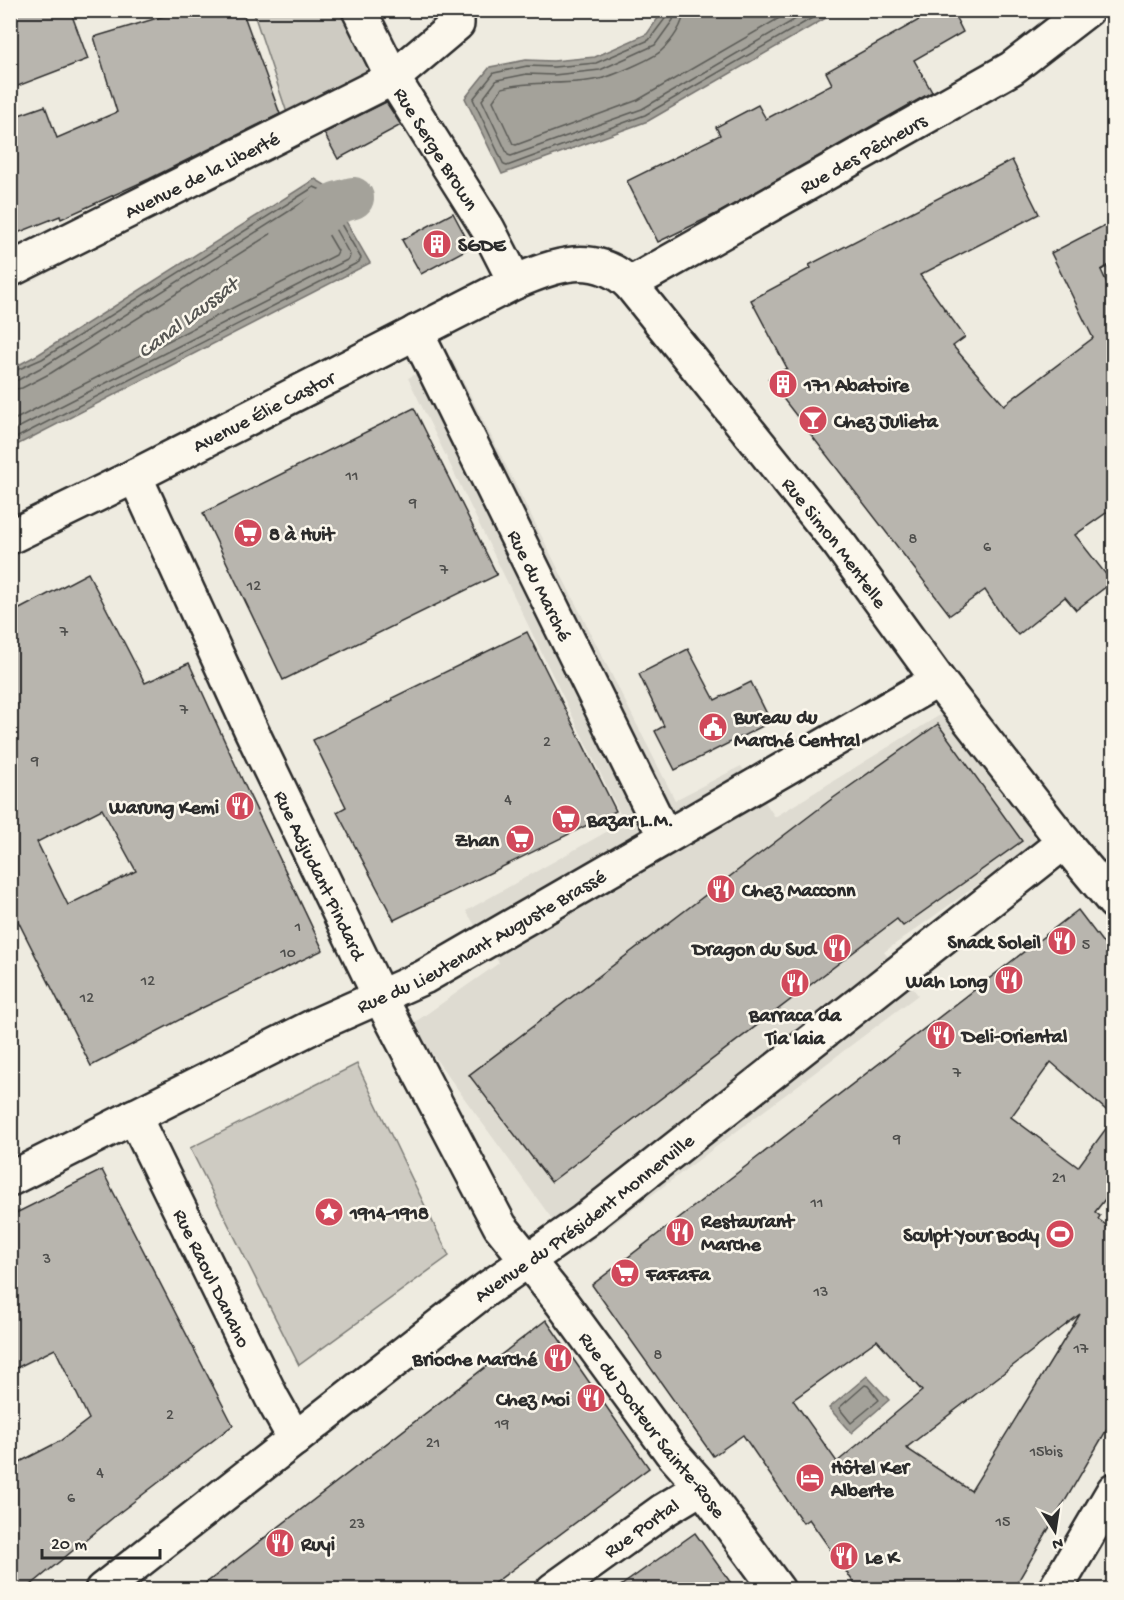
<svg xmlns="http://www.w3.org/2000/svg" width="1124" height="1600" font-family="'Gochi Hand',sans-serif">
  <rect width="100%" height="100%" fill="#eeebe0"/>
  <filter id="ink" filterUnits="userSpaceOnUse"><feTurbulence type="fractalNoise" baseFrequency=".0167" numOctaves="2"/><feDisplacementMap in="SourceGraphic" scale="12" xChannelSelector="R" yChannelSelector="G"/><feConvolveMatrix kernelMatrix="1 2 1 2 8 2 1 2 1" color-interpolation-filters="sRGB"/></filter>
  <g filter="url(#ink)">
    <path fill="#dedbd1" d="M451,357L675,800L741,766L775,817L945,712L1040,840L884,952L918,995L576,1252L411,1025L499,963L466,911L624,822L408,378Z"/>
    <g fill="#cecbc2" stroke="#7c7b76" stroke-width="1.5">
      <path d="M253,11H344L377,77L289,119Z"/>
      <path d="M357,1064L449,1256L299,1365L190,1148Z"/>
    </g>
    <g fill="#a4a29a" stroke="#74726e" stroke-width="1.5">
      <path d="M663,11H838L648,121L502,174L465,98L490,67L526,60L553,61L595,57L647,34Z"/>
      <path d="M315,179L325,185L370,263L11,448V369L39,354Z"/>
      <path d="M867,1376L889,1400L851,1433L829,1408Z"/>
    </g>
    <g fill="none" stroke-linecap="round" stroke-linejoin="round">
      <g stroke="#5b5b57" stroke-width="1.5">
        <path d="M668,10L667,16L649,40L596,63L554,67L527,66L494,73L473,99L504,165L507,166L645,115L826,10"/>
        <path d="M675,10L673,20L655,45L600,70L554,75L527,74L497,80L482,100L508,155L511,156L642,109L811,10"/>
        <path d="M684,10C684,24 672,41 662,50C655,58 610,77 599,79C567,86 534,80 502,88L493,101L513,144L516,145L638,100L793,10"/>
        <path d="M10,373L42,359L314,187L321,190L361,258L359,262L10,441"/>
        <path d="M10,381L18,380L46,365L313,196L317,197L350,255L349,259L10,432"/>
        <path d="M10,390L22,388L51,373L310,209L314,210L338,251L336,255L10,422"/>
        <path d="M865,1385L868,1386L879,1400L851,1423L839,1408Z"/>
      </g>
      <path stroke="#a4a29a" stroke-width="42" d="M292,237L336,203L353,198"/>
    </g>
    <g fill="#b8b5ae" stroke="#2b2b2b" stroke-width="1.5" fill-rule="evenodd">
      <path d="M10,10H70L88,59L10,89Z"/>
      <path d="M184,10H242L280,114L149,179L61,219L60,216L10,236V118L45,106L57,138L117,112L94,37Z"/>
      <path d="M913,10H952L963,32L914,60L932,92L720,212L658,242L627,181L720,135L716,127L758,105L766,119L832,84L826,72L919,20Z"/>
      <path d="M386,102L401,125L338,159L324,133Z"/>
      <path d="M1012,160L1039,214L920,275L965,337L953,346L1004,405L1093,338L1051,253L1113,221V263L1101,270L1113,296V508L1075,535L1112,582L1076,610L1065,597L1018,635L1002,616L985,590L950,615L768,379L787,368L751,300L811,268L809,265Z"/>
      <path d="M453,213L471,247L421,274L402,240Z"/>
      <path d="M414,408L497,575L283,680L203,513Z"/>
      <path d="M88,573L145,683L189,663L246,788L323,950L202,1008L91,1066L10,905V614ZM102,809L136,871L68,905L37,842Z"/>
      <path d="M527,632L616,811L394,920L337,812L346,807L313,740L393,700L392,698Z"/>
      <path d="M688,649L715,700L751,682L771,722L675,770L655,731L664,726L639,674Z"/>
      <path d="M938,724L1022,841L903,926L897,919L551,1182L469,1075L829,801Z"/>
      <path d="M1078,910L1113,956V1116L1051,1062L1011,1117L1078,1167L1113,1119V1189L1095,1212L1100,1216L1098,1219L1113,1230V1419L1013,1590H859L809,1519L803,1523L743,1435L713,1456L592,1285ZM1080,1314L971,1491L906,1448ZM877,1340L922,1391L837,1462L793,1400Z"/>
      <path d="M102,1170L233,1425L115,1516L25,1590H10V1467L60,1441L89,1419L55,1349L10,1371V1216Z"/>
      <path d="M546,1320L649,1468L485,1590H197Z"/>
      <path d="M695,1533L736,1590H615Z"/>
    </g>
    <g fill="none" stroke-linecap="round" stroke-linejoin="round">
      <g stroke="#2b2b2b" stroke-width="38">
        <g id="street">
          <path id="s1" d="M359,10L393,78L488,229L515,282"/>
          <path id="s2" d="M10,270L393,78L457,24V10"/>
          <path id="s3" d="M630,284L1012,68L1087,10"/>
          <path id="s4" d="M416,332L665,837"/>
          <path id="s5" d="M135,476L515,282C555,265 594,250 630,284L840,545L938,680L1064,842L1114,902"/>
          <path id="s6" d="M134,1116L272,1398L295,1439"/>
          <path id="s7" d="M10,1179L318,1024L424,977L938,680"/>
          <path id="s8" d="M102,1590L481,1293L584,1221L1064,842"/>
          <path id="s9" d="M553,1590L664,1510L702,1487"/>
          <path d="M1055,1590L1114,1490"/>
        </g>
      </g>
      <g stroke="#2b2b2b" stroke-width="38">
        <g id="secondary">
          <path id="s10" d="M10,537L135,476L252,732L380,997L500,1226L562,1303L671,1452L702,1487L778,1590"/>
        </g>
      </g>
      <use href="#street" stroke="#fbf7ec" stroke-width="33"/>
      <use href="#secondary" stroke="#fbf7ec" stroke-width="33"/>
    </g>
  </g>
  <defs>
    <g id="building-disc" transform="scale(1.5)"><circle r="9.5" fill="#d1495b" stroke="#fbf7ec"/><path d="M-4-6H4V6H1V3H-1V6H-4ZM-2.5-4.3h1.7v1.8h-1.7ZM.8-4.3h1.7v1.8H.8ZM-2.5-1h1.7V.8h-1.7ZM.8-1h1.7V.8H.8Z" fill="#fff"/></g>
    <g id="bar-disc" transform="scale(1.5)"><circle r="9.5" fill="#d1495b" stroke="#fbf7ec"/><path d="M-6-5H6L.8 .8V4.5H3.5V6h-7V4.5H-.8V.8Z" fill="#fff"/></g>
    <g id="supermarket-disc" transform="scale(1.5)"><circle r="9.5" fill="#d1495b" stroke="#fbf7ec"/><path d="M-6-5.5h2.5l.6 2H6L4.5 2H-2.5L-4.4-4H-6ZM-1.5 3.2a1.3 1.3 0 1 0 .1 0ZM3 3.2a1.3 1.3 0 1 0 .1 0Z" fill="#fff"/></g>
    <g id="civic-disc" transform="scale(1.5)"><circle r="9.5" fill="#d1495b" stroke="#fbf7ec"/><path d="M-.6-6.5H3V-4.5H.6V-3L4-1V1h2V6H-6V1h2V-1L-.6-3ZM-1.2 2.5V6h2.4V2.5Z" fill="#fff"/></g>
    <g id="restaurant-disc" transform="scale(1.5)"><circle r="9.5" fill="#d1495b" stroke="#fbf7ec"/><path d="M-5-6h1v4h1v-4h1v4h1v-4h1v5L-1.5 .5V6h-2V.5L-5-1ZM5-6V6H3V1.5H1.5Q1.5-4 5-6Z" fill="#fff"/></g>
    <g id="sight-disc" transform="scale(1.5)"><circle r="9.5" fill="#d1495b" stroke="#fbf7ec"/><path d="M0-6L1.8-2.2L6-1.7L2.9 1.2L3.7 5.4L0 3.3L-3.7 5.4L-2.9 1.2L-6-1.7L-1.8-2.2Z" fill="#fff"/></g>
    <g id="stadium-disc" transform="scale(1.5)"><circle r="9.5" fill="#d1495b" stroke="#fbf7ec"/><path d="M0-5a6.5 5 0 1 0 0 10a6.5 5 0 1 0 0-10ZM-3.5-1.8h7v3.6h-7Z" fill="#fff"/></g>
    <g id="hotel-disc" transform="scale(1.5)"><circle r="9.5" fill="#d1495b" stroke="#fbf7ec"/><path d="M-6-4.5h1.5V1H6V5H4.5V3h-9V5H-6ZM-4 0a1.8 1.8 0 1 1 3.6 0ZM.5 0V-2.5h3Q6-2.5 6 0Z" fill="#fff"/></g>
  </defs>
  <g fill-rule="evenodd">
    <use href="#building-disc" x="437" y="244"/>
    <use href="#building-disc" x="783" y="384"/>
    <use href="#bar-disc" x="813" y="420"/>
    <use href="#supermarket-disc" x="248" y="533"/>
    <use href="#civic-disc" x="713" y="727"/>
    <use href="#restaurant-disc" x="240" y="806"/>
    <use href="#supermarket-disc" x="566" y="819"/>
    <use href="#supermarket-disc" x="520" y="839"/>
    <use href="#restaurant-disc" x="721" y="889"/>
    <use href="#restaurant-disc" x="1062" y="941"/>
    <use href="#restaurant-disc" x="837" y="948"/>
    <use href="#restaurant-disc" x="1009" y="980"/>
    <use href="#restaurant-disc" x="795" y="983"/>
    <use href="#restaurant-disc" x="941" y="1035"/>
    <use href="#sight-disc" x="329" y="1212"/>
    <use href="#restaurant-disc" x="680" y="1232"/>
    <use href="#stadium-disc" x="1060" y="1234"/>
    <use href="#supermarket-disc" x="625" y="1273"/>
    <use href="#restaurant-disc" x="558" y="1358"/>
    <use href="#restaurant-disc" x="591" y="1398"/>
    <use href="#hotel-disc" x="810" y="1478"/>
    <use href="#restaurant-disc" x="280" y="1543"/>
    <use href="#restaurant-disc" x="844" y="1556"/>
  </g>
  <g text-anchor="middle" stroke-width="5" stroke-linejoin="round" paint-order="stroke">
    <g font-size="16" fill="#4e4e4c">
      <text x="352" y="480">11</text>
      <text x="413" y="507">9</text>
      <text x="913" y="543">8</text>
      <text x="987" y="551">6</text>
      <text x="444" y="574">7</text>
      <text x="254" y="590">12</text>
      <text x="64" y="636">7</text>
      <text x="184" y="714">7</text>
      <text x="547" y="746">2</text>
      <text x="35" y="765">9</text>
      <text x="508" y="804">4</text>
      <text x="298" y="931">1</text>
      <text x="1086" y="949">5</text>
      <text x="288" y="957">10</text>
      <text x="148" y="985">12</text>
      <text x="87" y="1002">12</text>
      <text x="957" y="1077">7</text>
      <text x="897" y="1143">9</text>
      <text x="1059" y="1182">21</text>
      <text x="817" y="1207">11</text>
      <text x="47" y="1263">3</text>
      <text x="821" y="1296">13</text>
      <text x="1081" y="1353">17</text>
      <text x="658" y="1359">8</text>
      <text x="170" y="1419">2</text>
      <text x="502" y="1428">19</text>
      <text x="433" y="1447">21</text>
      <text x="1046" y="1456">15bis</text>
      <text x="100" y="1477">4</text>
      <text x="71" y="1502">6</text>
      <text x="1003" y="1526">15</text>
      <text x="357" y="1528">23</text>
    </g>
    <g font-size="20" fill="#2b2b2b" stroke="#fbf7ec">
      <text dy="7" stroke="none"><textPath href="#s1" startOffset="159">Rue Serge Brown</textPath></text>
      <text dy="7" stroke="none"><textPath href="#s3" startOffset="267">Rue des Pêcheurs</textPath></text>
      <text dy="7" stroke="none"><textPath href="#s2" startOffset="214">Avenue de la Liberté</textPath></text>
      <text dy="7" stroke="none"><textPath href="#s5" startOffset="144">Avenue Élie Castor</textPath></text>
      <text dy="7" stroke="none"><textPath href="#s5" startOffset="880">Rue Simon Mentelle</textPath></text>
      <text dy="7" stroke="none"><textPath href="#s4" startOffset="282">Rue du Marché</textPath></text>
      <text dy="7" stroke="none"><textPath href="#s10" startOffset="579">Rue Adjudant Pindard</textPath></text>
      <text dy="7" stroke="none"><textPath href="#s7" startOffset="528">Rue du Lieutenant Auguste Brassé</textPath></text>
      <text dy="7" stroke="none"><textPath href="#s8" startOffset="609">Avenue du Président Monnerville</textPath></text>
      <text dy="7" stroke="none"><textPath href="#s6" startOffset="180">Rue Raoul Danaho</textPath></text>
      <text dy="7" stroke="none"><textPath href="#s10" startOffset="1224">Rue du Docteur Sainte-Rose</textPath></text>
      <text dy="7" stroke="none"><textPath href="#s9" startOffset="108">Rue Portal</textPath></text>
    </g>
    <g font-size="20" font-weight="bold" fill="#2b2b2b" stroke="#fbf7ec" text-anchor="start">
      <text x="458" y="251">SGDE</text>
      <text x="804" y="391">171 Abatoire</text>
      <text x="834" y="427">Chez Julieta</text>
      <text x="269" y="540">8 à Huit</text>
      <text x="734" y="723">Bureau du<tspan x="734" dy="23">Marché Central</tspan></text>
      <text x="219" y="813" text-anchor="end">Warung Kemi</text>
      <text x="587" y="826">Bazar L.M.</text>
      <text x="499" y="846" text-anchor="end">Zhan</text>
      <text x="742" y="896">Chez Macconn</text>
      <text x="1041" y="948" text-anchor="end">Snack Soleil</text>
      <text x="816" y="955" text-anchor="end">Dragon du Sud</text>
      <text x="988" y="987" text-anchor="end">Wah Long</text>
      <text x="795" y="1021" text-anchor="middle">Barraca da<tspan x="795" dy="23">Tia Iaia</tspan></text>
      <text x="962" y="1042">Deli-Oriental</text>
      <text x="350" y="1219">1914-1918</text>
      <text x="701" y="1227">Restaurant<tspan x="701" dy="23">Marche</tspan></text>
      <text x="1039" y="1241" text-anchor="end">Sculpt Your Body</text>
      <text x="646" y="1280">FaFaFa</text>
      <text x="537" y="1365" text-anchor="end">Brioche Marché</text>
      <text x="570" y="1405" text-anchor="end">Chez Moi</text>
      <text x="831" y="1473">Hôtel Ker<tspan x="831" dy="23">Alberte</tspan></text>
      <text x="301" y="1550">Ruyi</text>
      <text x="865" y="1563">Le K</text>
    </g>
    <g font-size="21" font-style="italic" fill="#555552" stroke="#fbf7ec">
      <text transform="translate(187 317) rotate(-37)" y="7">Canal Laussat</text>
    </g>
  </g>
  <rect width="1124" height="1600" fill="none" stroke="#fbf7ec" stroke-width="36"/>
  <rect x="18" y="18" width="1088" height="1564" fill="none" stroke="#2b2b2b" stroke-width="2" filter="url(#ink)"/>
  <g transform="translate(1055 1531) rotate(168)" stroke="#fbf7ec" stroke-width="4.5" paint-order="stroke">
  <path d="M0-4.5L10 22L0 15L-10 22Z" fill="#2b2b2b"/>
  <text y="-9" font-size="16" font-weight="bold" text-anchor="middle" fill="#2b2b2b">N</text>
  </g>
  <path d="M42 1549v9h118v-9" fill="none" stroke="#2b2b2b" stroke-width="3"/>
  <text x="51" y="1549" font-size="18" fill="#2b2b2b" stroke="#fbf7ec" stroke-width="4.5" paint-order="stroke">20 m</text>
</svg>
